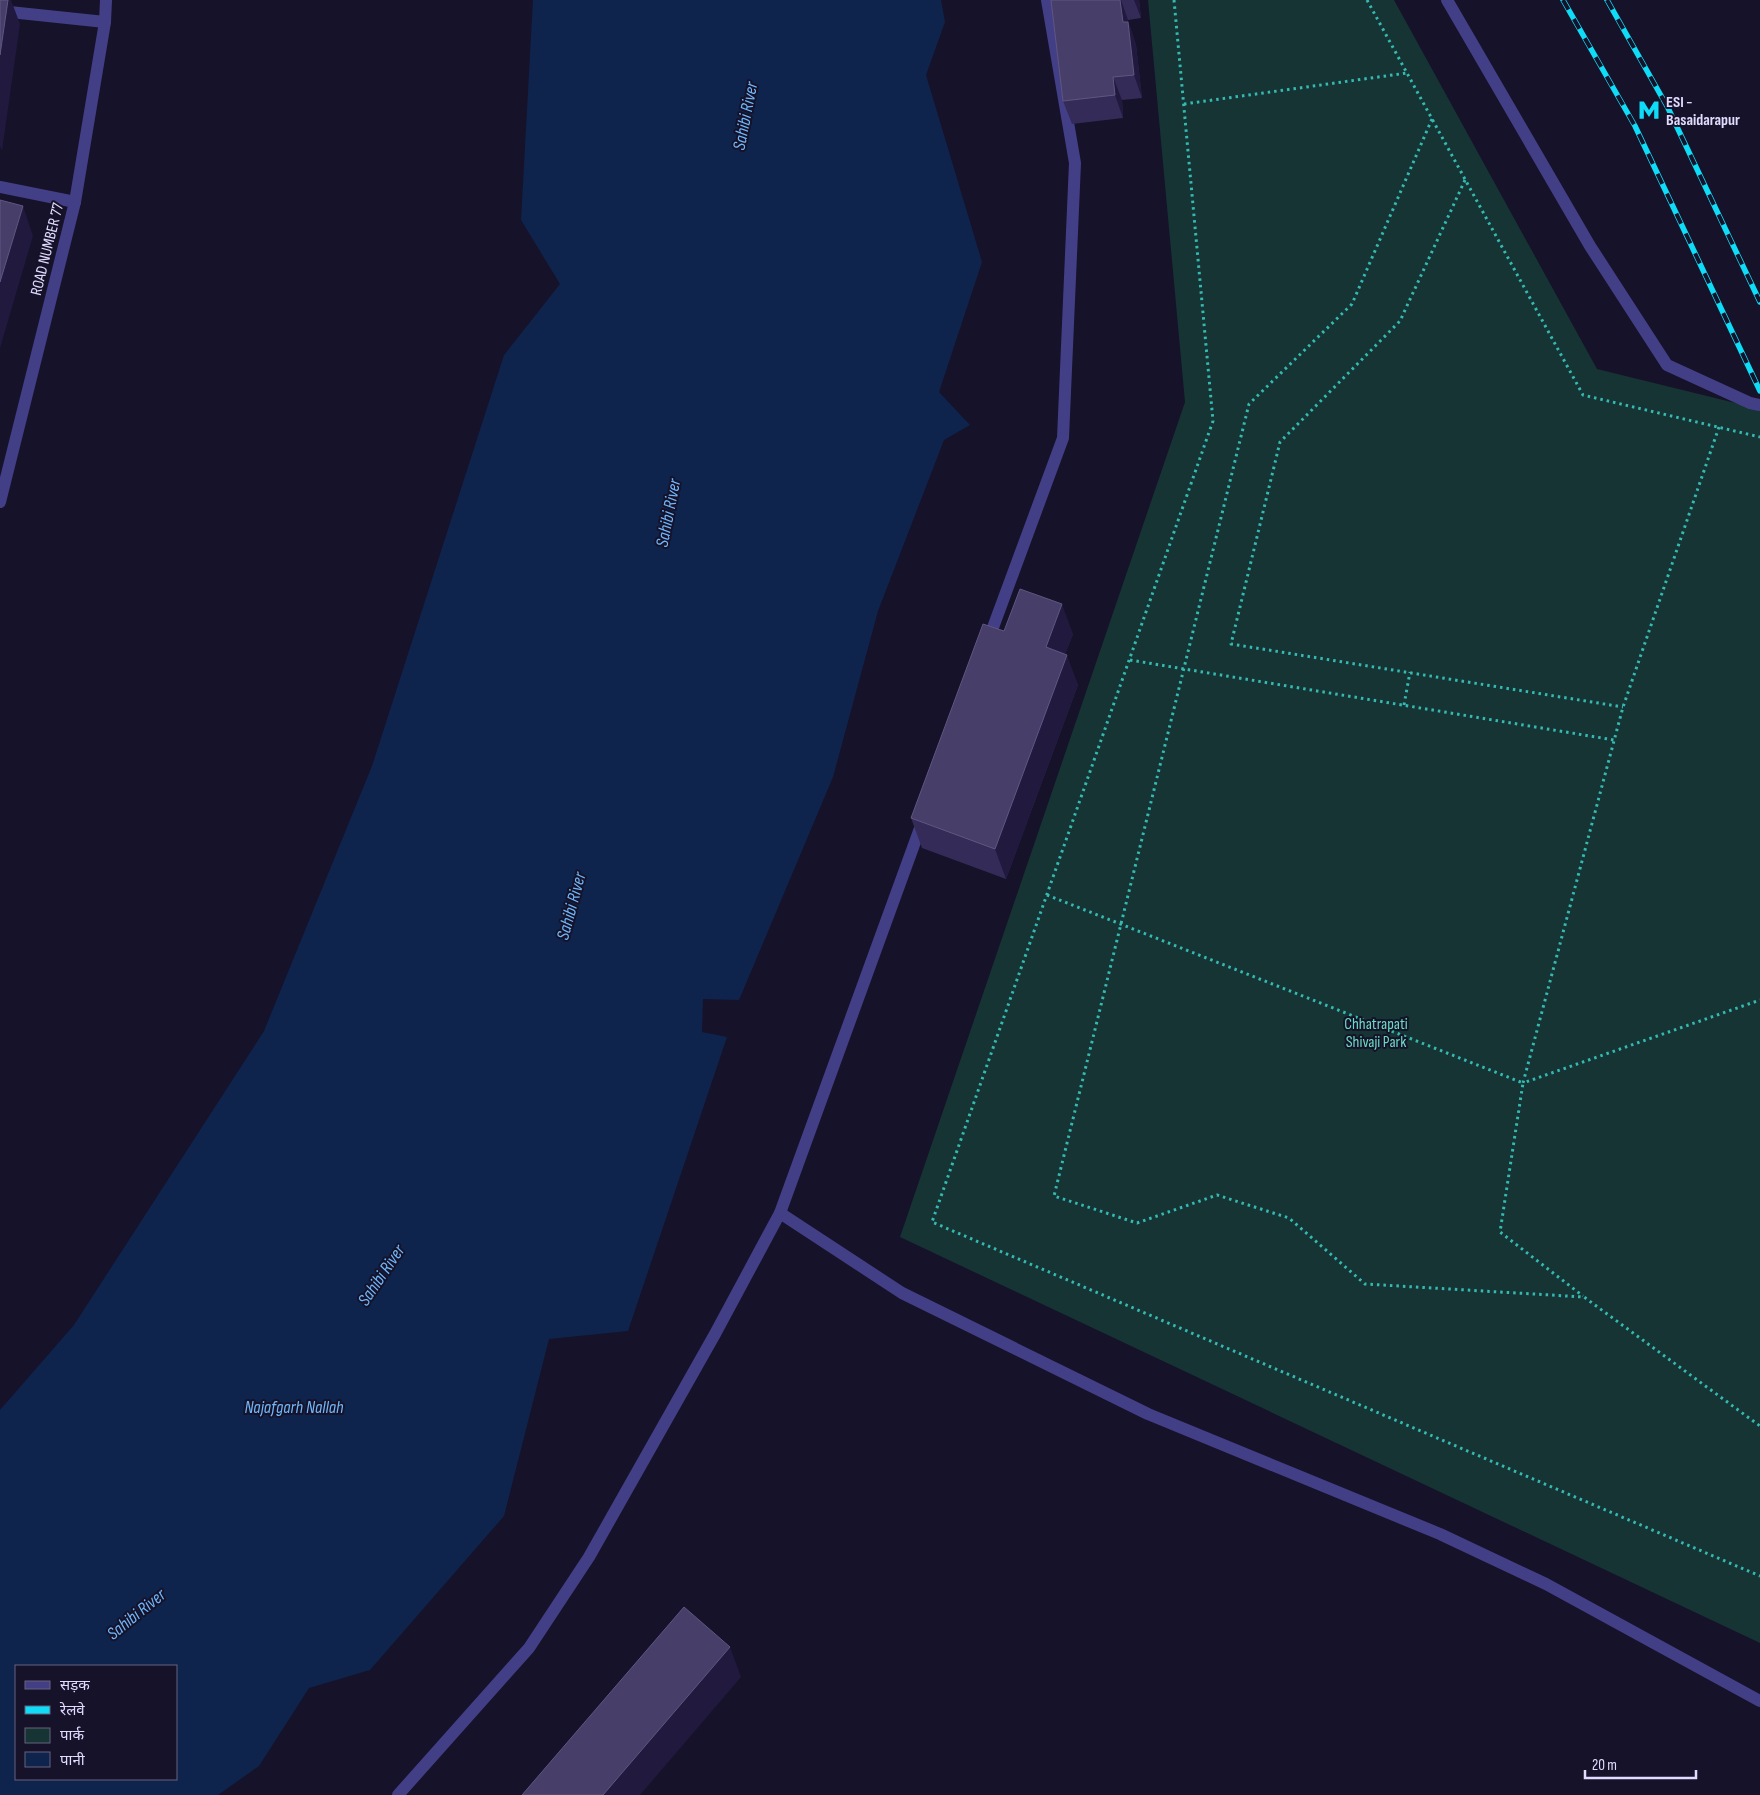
<svg xmlns="http://www.w3.org/2000/svg" width="1760" height="1795" font-family="'Sofia Sans Condensed','Noto Sans Devanagari',sans-serif">
  <rect width="100%" height="100%" fill="#16122a"/>
  <path fill="#153433" d="M1148,0H1394L1597,369L1760,409V1643L900,1237L1185,402Z"/>
  <path fill="#0f244c" fill-rule="evenodd" d="M533,0H941L945,22L926,75L982,262L939,392L970,425L944,440L878,611L833,777L739,1000L703,999L702,1032L727,1037L628,1331L549,1339L504,1516L370,1670L309,1688L259,1766L218,1795H0V1410L74,1325L264,1031L372,766L504,355L560,284L521,220ZM16,1666H176V1779H16Z"/>
  <g fill="none" stroke-linecap="round" stroke-linejoin="round">
    <g stroke="#35b9b3" stroke-width="3" stroke-dasharray="2.5 4" stroke-linecap="butt">
      <path d="M1174,0L1213,421L932,1222L1760,1576"/>
      <path d="M1367,0L1583,395L1760,437"/>
      <path d="M1184,104L1407,73"/>
      <path d="M1432,119L1352,304L1249,404L1054,1196L1137,1223L1217,1195L1289,1218L1365,1284L1584,1297L1760,1426"/>
      <path d="M1465,180L1400,321L1280,442L1231,644L1623,707"/>
      <path d="M1719,427L1623,707L1523,1083L1760,1000"/>
      <path d="M1130,660L1614,740"/>
      <path d="M1404,705L1410,672"/>
      <path d="M1047,895L1523,1083L1500,1232L1583,1296"/>
    </g>
    <g stroke="#433f87" stroke-width="12">
      <path d="M1447,0L1590,246L1667,365L1750,403L1760,405"/>
      <path d="M0,187L75,202"/>
    </g>
    <g stroke="#433f87" stroke-width="12">
      <path d="M0,11L105,22"/>
      <path d="M0,502L75,202L105,22L106,0"/>
      <path d="M988,641L1063,438L1075,163L1047,0"/>
      <path d="M780,1213L902,1293L1148,1414L1440,1534L1546,1584L1760,1701"/>
      <path d="M398,1795L529,1648L589,1557L715,1334L780,1213L923,820"/>
    </g>
    <g stroke="#0fdcf7" stroke-width="5.5">
      <g id="rail">
        <path d="M1563,0L1635,126L1760,391"/>
        <path d="M1607,0L1668,108L1760,302"/>
      </g>
    </g>
    <use href="#rail" stroke="#16122a" stroke-width="4" stroke-dasharray="11" stroke-linecap="butt"/>
  </g>
  <g fill="#352b58">
    <path d="M1051,0H1139L1141,18L1128,20L1129,24L1136,45L1142,98L1122,100L1123,118L1072,124L1063,101Z"/>
    <path d="M1004,631L1073,634L1065,654L1078,685L1006,879L922,848L911,818Z"/>
  </g>
  <g fill="#21193e">
    <path d="M8,0H11L20,24L2,151L0,146V55Z"/>
    <path d="M1120,0H1121L1128,20L1129,24L1136,45L1142,98L1134,75L1123,22Z"/>
    <path d="M1134,0H1139L1141,18Z"/>
    <path d="M1113,77L1122,100L1123,118L1115,95Z"/>
    <path d="M23,206L33,236L0,348V282Z"/>
    <path d="M1062,604L1073,634L1056,677L1046,647Z"/>
    <path d="M1067,655L1078,685L1006,879L995,849Z"/>
    <path d="M730,1647L741,1677L640,1795H603Z"/>
  </g>
  <g fill="#473e69" stroke="#605781">
    <path d="M0,0H8L0,55Z"/>
    <path d="M1051,0H1120L1123,22H1128L1134,75L1113,77L1115,95L1063,101Z"/>
    <path d="M0,200L23,206L0,282Z"/>
    <path d="M1020,589L1062,604L1046,647L1067,655L995,849L911,818L983,624L1004,631Z"/>
    <path d="M684,1607L730,1647L603,1795H522Z"/>
  </g>
  <defs>
    <g id="metro-bare" transform="scale(1.725)"><path d="M-5.5 5V-5H-3L0 0L3-5H5.5V5H3V-.5L0 4L-3-.5V5Z" fill="#0fdcf7" stroke="#16122a" stroke-width="2.5" paint-order="stroke"/></g>
  </defs>
  <g fill-rule="evenodd">
    <use href="#metro-bare" x="1649" y="110"/>
  </g>
  <g text-anchor="middle" stroke-width="4" stroke-linejoin="round" paint-order="stroke">
    <g font-size="16" font-weight="bold" fill="#e1dcfe" stroke="#16122a" text-anchor="start">
      <text x="1666" y="107">ESI -<tspan x="1666" dy="18">Basaidarapur</tspan></text>
    </g>
    <g font-size="16" fill="#e1dcfe" stroke="#16122a">
      <text transform="translate(46 249) rotate(-76)" y="6">ROAD NUMBER 77</text>
    </g>
    <g font-size="16" fill="#69ddc2" stroke="#16122a">
      <text x="1376" y="1029">Chhatrapati<tspan x="1376" dy="18">Shivaji Park</tspan></text>
    </g>
    <g font-size="18" font-style="italic" fill="#6eb7fa" stroke="#16122a">
      <text transform="translate(745 116) rotate(-79)" y="6">Sahibi River</text>
      <text transform="translate(668 513) rotate(-79)" y="6">Sahibi River</text>
      <text transform="translate(571 906) rotate(-75)" y="6">Sahibi River</text>
      <text transform="translate(381 1275) rotate(-56)" y="6">Sahibi River</text>
      <text x="294" y="1413">Najafgarh Nallah</text>
      <text transform="translate(136 1614) rotate(-39)" y="6">Sahibi River</text>
    </g>
  </g>
  <rect x="15" y="1665" width="162" height="115" fill="#16122a" stroke="#67637f"/>
  <rect x="25" y="1681" width="25" height="8" fill="#433f87" stroke="#67637f"/>
  <text x="60" y="1690" font-size="15" fill="#e1dcfe">सड़क</text>
  <rect x="25" y="1706" width="25" height="8" fill="#0fdcf7" stroke="#67637f"/>
  <text x="60" y="1715" font-size="15" fill="#e1dcfe">रेलवे</text>
  <rect x="25" y="1728" width="25" height="15" fill="#153433" stroke="#67637f"/>
  <text x="60" y="1740" font-size="15" fill="#e1dcfe">पार्क</text>
  <rect x="25" y="1752" width="25" height="15" fill="#0f244c" stroke="#67637f"/>
  <text x="60" y="1765" font-size="15" fill="#e1dcfe">पानी</text>
  <path d="M1585 1770v8h111v-8" fill="none" stroke="#e1dcfe" stroke-width="2.5"/>
  <text x="1592" y="1770" font-size="15" fill="#e1dcfe" stroke="#16122a" stroke-width="4" paint-order="stroke">20 m</text>
</svg>
